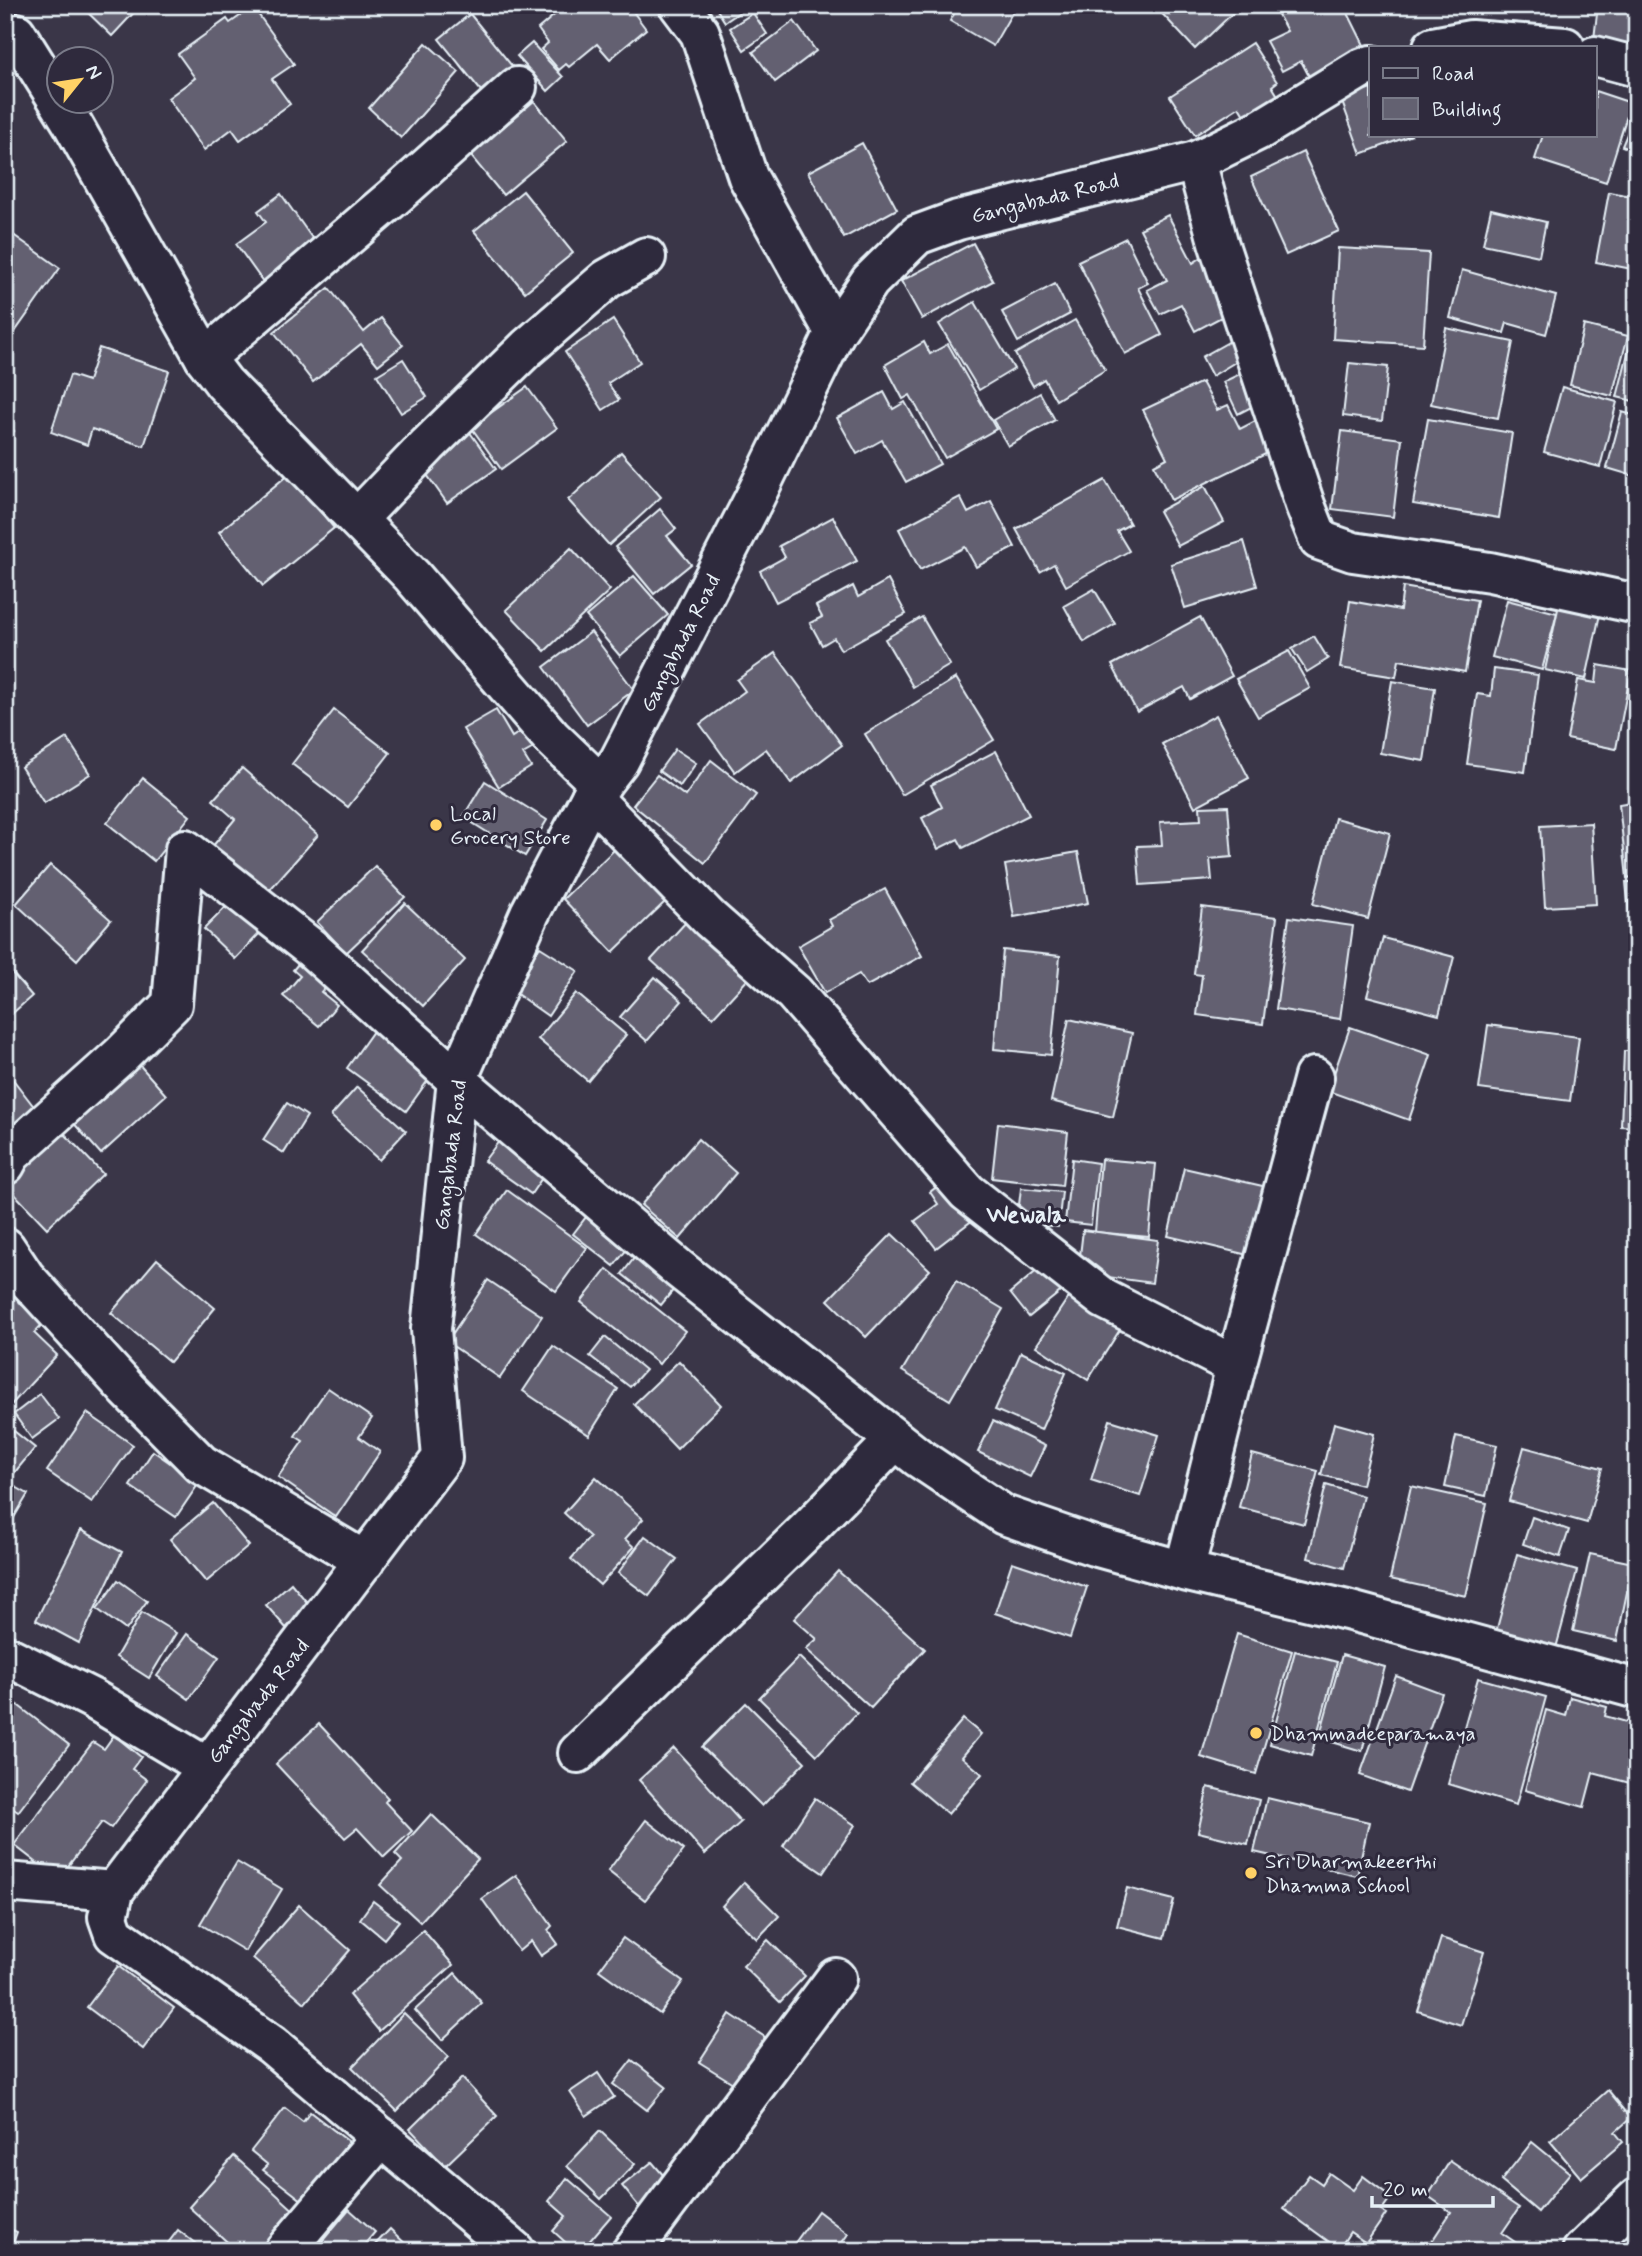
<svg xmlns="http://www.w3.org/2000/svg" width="1642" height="2256" font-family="Mynerve,sans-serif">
  <rect width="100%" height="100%" fill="#3a3648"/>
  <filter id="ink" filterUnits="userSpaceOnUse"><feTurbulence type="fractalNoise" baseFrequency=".0143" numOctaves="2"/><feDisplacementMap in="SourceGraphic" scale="14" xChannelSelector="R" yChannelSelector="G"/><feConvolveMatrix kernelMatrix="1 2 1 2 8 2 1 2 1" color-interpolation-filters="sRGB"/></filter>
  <g filter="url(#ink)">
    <g fill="#636171" stroke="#e8f1f8" stroke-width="2">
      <path d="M80,5H141L112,36Z"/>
      <path d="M566,5H643L634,13L646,29L610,59L597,44L569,67L566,64L559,70L541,49L548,43L538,29Z"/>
      <path d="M714,5H750L725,22Z"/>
      <path d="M959,5H1014L1016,6L993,46L950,21Z"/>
      <path d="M1154,5H1234L1237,9L1195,49Z"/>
      <path d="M1283,5H1344L1367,51L1311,80L1301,61L1282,71L1266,41L1287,31L1275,9Z"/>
      <path d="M1598,5H1637V44L1594,39Z"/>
      <path d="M253,7L294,64L272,79L290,104L240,140L232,129L204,150L168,98L195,78L178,54L227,19L230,23Z"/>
      <path d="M753,13L767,34L744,50L730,28Z"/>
      <path d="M470,14L512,66L481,91L439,39Z"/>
      <path d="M794,21L816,51L775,82L753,52Z"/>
      <path d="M426,43L459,72L401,138L369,108Z"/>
      <path d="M532,43L563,77L548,91L517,56Z"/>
      <path d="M1252,43L1277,82L1272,86L1280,99L1247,120L1239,107L1195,135L1170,96Z"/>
      <path d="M1371,88V135H1412L1361,154L1341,99Z"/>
      <path d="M1595,91L1631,103L1606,182L1535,159L1543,135H1595Z"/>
      <path d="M534,101L567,141L503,195L470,155Z"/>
      <path d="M1637,110V152L1622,146Z"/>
      <path d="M862,143L897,209L844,238L808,172Z"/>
      <path d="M1303,152L1339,231L1286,255L1251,177Z"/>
      <path d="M523,191L573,253L525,292L474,231Z"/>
      <path d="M1609,192L1637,197V270L1596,262Z"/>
      <path d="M281,194L319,248L266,286L236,244L266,222L258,211Z"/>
      <path d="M1491,209L1546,222L1539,256L1483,244Z"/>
      <path d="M1168,215L1193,263L1202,257L1231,312L1195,331L1181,304L1160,314L1147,290L1167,280L1140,229Z"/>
      <path d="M5,229L60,268L5,346Z"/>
      <path d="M1126,238L1148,283L1138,288L1162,335L1125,354L1078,261Z"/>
      <path d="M973,243L993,281L922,319L901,281Z"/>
      <path d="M1338,248L1429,253L1423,345L1333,339Z"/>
      <path d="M1462,270L1556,296L1546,334L1507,323L1504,333L1450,318Z"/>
      <path d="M1055,284L1070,314L1018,342L1002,312Z"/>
      <path d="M329,288L364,332L381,318L403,345L378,365L361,344L313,382L274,332Z"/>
      <path d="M975,302L1014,369L979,390L939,324Z"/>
      <path d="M613,320L640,362L608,383L619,400L603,410L565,352Z"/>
      <path d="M1075,320L1105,370L1056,400L1044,379L1033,386L1015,354Z"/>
      <path d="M1584,325L1628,336L1612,396L1570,385Z"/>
      <path d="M1635,325H1637V402L1617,397Z"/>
      <path d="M1446,328L1513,342L1498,418L1431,404Z"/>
      <path d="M1232,340L1242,358L1212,376L1202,357Z"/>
      <path d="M924,342L930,354L948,344L996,429L945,458L910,395L903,399L885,365Z"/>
      <path d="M99,348L169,371L144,446L92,429L87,445L51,432L70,375L88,381Z"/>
      <path d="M403,359L427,397L401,413L377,375Z"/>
      <path d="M1349,363L1388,367L1382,421L1343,416Z"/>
      <path d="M1248,370L1263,401L1238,414L1223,382Z"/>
      <path d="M1202,382L1217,410L1228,405L1240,429L1261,418L1276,449L1171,500L1154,465L1167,458L1143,410Z"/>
      <path d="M527,387L557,428L501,469L471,427Z"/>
      <path d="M1562,387L1617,402L1600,467L1544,452Z"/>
      <path d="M884,392L893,409L905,402L940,464L906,482L882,440L857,454L837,418Z"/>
      <path d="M1040,393L1055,420L1008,446L993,420Z"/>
      <path d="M1622,412L1637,416V477L1607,468Z"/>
      <path d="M1428,419L1512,433L1499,518L1413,504Z"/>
      <path d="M5,423L14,431L5,441Z"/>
      <path d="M469,431L496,469L447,503L420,465Z"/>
      <path d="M1342,431L1402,439L1393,517L1332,509Z"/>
      <path d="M621,452L661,497L609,545L568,500Z"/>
      <path d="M289,474L334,528L263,586L219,532Z"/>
      <path d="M1105,480L1130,524L1117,531L1129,551L1066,586L1054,564L1040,572L1016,529Z"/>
      <path d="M1205,486L1224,522L1178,546L1159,511Z"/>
      <path d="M960,497L968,513L991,501L1015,547L976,567L965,547L920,570L899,529Z"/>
      <path d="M660,509L676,529L667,536L691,564L654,594L615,547Z"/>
      <path d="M833,517L857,561L776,602L760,571L785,557L779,546Z"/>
      <path d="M1244,541L1257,586L1185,608L1171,564Z"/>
      <path d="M571,548L610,590L545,651L506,610Z"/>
      <path d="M634,576L668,615L620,656L586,616Z"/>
      <path d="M888,580L906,614L841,650L834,638L822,645L810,623L822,617L816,606L853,586L858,597Z"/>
      <path d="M1403,587L1477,600L1465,672L1399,660L1396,677L1340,668L1350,601L1400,610Z"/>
      <path d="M1094,589L1115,624L1084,642L1064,606Z"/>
      <path d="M1507,600L1557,613L1542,670L1492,657Z"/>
      <path d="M1559,604L1600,614L1586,679L1545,670Z"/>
      <path d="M922,617L950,665L913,687L885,639Z"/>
      <path d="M1200,617L1232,676L1190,699L1184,687L1137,712L1112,665Z"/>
      <path d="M591,632L634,690L587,725L544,667Z"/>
      <path d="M1314,636L1328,659L1307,672L1292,649Z"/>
      <path d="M1289,651L1310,688L1258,717L1236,679Z"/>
      <path d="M775,653L842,745L791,783L766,749L735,772L700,724L745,691L737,680Z"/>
      <path d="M1598,665L1631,671L1616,749L1567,739L1578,680L1596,683Z"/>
      <path d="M1494,669L1538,675L1525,772L1467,764L1477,694L1491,696Z"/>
      <path d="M956,678L994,740L902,795L865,734Z"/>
      <path d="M1392,681L1435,688L1424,761L1380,753Z"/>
      <path d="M334,710L390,753L348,807L292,764Z"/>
      <path d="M496,710L512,737L526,728L537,746L523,754L531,767L499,787L463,729Z"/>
      <path d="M1216,715L1249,778L1195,807L1162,744Z"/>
      <path d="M67,738L90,774L44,803L21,767Z"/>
      <path d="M675,749L696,763L680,786L659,771Z"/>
      <path d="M996,751L1029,815L963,848L958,839L938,849L922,818L942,807L931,785Z"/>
      <path d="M711,760L756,795L705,863L633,805L657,775L685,796Z"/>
      <path d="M242,768L318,835L266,894L212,847L235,819L213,800Z"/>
      <path d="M143,778L190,816L154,861L107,823Z"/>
      <path d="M485,781L547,820L525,856L463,817Z"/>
      <path d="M1637,801V876L1627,878L1619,804Z"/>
      <path d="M1228,806L1232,857L1210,859L1212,880L1140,885L1137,846L1162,845L1160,822L1201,820L1200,807Z"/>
      <path d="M1335,818L1390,833L1368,919L1313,904Z"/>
      <path d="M1591,823L1596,904L1545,907L1540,826Z"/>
      <path d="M616,848L666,901L613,952L563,899Z"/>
      <path d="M1078,852L1088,903L1014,917L1005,865Z"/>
      <path d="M50,865L111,920L77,960L16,904Z"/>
      <path d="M375,866L405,897L346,953L317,922Z"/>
      <path d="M1626,882H1637V911L1629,912Z"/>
      <path d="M885,889L922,956L867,986L859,974L825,993L798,946L832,926L829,920Z"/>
      <path d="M230,903L261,932L235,959L204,929Z"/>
      <path d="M405,903L465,960L423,1006L362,950Z"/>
      <path d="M1202,907L1277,917L1263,1024L1197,1015L1202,975L1194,974Z"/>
      <path d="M1289,917L1353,926L1340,1019L1276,1009Z"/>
      <path d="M687,921L749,978L713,1017L651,960Z"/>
      <path d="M1383,938L1454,957L1439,1015L1367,996Z"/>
      <path d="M540,947L578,971L548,1016L511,990Z"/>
      <path d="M1003,950L1060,956L1051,1055L994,1049Z"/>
      <path d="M308,952L335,976L321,992L337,1005L319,1026L283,996L300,976L293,970Z"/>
      <path d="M7,967L32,996L5,1020V968Z"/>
      <path d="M655,977L682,1001L647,1041L620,1017Z"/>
      <path d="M576,993L626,1035L588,1081L538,1039Z"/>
      <path d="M1069,1019L1132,1033L1113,1117L1051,1101Z"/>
      <path d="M1488,1025L1579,1037L1570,1101L1479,1089Z"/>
      <path d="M376,1027L436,1069L406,1111L347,1068Z"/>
      <path d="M1350,1027L1431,1055L1409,1120L1328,1091Z"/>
      <path d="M1624,1051H1637V1127L1621,1126Z"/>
      <path d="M137,1062L166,1095L101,1154L71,1120Z"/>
      <path d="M5,1069L35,1108L5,1130Z"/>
      <path d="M357,1087L406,1131L379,1160L331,1116Z"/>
      <path d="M287,1103L307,1116L284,1153L263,1140Z"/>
      <path d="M998,1123L1068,1132L1062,1186L992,1178Z"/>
      <path d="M62,1131L103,1174L47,1228L6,1185Z"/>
      <path d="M502,1137L548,1169L531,1194L484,1161Z"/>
      <path d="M698,1139L736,1173L680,1239L641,1205Z"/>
      <path d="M1072,1159L1098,1163L1091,1225L1065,1222Z"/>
      <path d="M1101,1159L1156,1164L1149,1237L1095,1232Z"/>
      <path d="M1184,1168L1267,1187L1252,1256L1168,1236Z"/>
      <path d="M944,1181L974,1219L936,1248L915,1221L938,1204L930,1192Z"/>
      <path d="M1021,1188L1062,1192L1058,1227L1017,1222Z"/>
      <path d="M507,1190L587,1248L556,1291L476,1234Z"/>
      <path d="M586,1217L627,1249L614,1266L573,1234Z"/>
      <path d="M1083,1230L1158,1240L1152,1283L1078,1273Z"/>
      <path d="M892,1234L930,1270L866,1337L828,1300Z"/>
      <path d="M635,1257L675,1288L661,1305L622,1274Z"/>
      <path d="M157,1259L215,1308L170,1362L111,1313Z"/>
      <path d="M1045,1264L1065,1288L1029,1317L1010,1293Z"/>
      <path d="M607,1269L685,1331L659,1364L581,1302Z"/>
      <path d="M5,1270L52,1314L34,1333L57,1355L11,1405L5,1400Z"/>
      <path d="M488,1280L542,1316L500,1378L447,1342Z"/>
      <path d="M956,1281L1003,1309L950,1400L902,1371Z"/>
      <path d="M1070,1295L1121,1328L1088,1380L1036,1346Z"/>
      <path d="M605,1337L645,1370L630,1387L590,1356Z"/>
      <path d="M553,1346L618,1389L589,1435L523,1391Z"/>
      <path d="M1021,1352L1066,1373L1041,1430L995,1410Z"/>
      <path d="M679,1361L721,1405L677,1449L634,1404Z"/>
      <path d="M328,1388L372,1418L359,1437L380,1452L336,1517L278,1477L303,1441L295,1436Z"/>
      <path d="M40,1394L59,1419L32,1439L14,1414Z"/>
      <path d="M87,1413L133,1445L92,1502L47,1471Z"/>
      <path d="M1110,1420L1159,1435L1140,1496L1091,1480Z"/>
      <path d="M993,1421L1045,1446L1030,1477L978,1452Z"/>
      <path d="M1334,1423L1374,1434L1362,1485L1321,1475Z"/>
      <path d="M14,1431L35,1448L10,1478L5,1474V1441Z"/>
      <path d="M1456,1436L1497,1445L1486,1496L1445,1487Z"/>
      <path d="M1524,1447L1602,1468L1587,1523L1509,1501Z"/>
      <path d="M153,1451L199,1483L176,1517L130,1486Z"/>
      <path d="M1252,1454L1318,1471L1304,1524L1239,1507Z"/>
      <path d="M596,1477L643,1519L625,1539L634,1547L600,1585L571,1559L590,1537L564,1513Z"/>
      <path d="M5,1481L28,1494L12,1521L5,1517Z"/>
      <path d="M1326,1485L1363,1496L1344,1568L1308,1558Z"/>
      <path d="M1411,1486L1487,1503L1466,1596L1390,1579Z"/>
      <path d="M213,1503L249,1546L206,1582L170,1539Z"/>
      <path d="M1532,1517L1569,1530L1560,1557L1523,1544Z"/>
      <path d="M81,1530L122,1552L79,1643L36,1620Z"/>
      <path d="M645,1536L677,1559L649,1596L618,1573Z"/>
      <path d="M1517,1554L1577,1571L1556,1648L1496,1632Z"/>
      <path d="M1590,1554L1633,1563L1617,1641L1573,1631Z"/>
      <path d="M1012,1562L1087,1587L1070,1638L995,1613Z"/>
      <path d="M838,1571L925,1649L871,1708L806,1649L817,1639L794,1619Z"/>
      <path d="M118,1580L147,1601L126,1630L97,1609Z"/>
      <path d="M291,1583L311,1607L286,1628L266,1605Z"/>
      <path d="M142,1612L176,1633L149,1678L116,1657Z"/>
      <path d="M187,1634L219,1657L189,1699L157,1676Z"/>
      <path d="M1237,1634L1292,1651L1256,1774L1201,1757Z"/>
      <path d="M1295,1651L1337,1662L1311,1756L1270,1744Z"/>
      <path d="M1342,1655L1385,1667L1362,1751L1319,1738Z"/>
      <path d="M799,1657L857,1713L817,1755L759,1698Z"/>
      <path d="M1396,1676L1442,1693L1407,1792L1360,1775Z"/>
      <path d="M1478,1678L1546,1697L1516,1805L1448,1784Z"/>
      <path d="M6,1696L69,1745L18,1812L5,1803Z"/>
      <path d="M1570,1697L1607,1707L1605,1716L1637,1725V1785L1593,1773L1584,1807L1525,1790L1546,1710L1566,1716Z"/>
      <path d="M746,1703L805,1762L762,1806L702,1747Z"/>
      <path d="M963,1719L981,1734L962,1757L982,1774L948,1814L910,1782Z"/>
      <path d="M319,1724L388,1798L385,1802L412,1831L384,1857L357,1828L345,1838L276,1764Z"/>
      <path d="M114,1735L141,1757L132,1769L147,1780L111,1828L102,1822L58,1879L14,1845L93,1742L104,1749Z"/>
      <path d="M674,1748L741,1822L705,1854L639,1780Z"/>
      <path d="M1208,1787L1259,1800L1248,1844L1198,1832Z"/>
      <path d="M815,1798L855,1825L823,1873L783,1846Z"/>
      <path d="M1267,1798L1369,1822L1357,1876L1254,1852Z"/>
      <path d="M431,1814L478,1859L420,1922L380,1885L402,1861L395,1854Z"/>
      <path d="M646,1820L684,1850L645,1900L608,1871Z"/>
      <path d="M237,1862L282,1889L245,1951L200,1924Z"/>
      <path d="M516,1875L552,1926L548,1930L558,1944L541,1956L531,1941L519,1951L482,1899Z"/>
      <path d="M744,1882L779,1916L757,1939L722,1906Z"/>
      <path d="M1127,1888L1174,1900L1164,1938L1117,1926Z"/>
      <path d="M373,1901L399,1921L384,1939L360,1919Z"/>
      <path d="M299,1905L350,1950L305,2003L253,1958Z"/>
      <path d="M423,1930L453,1965L379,2031L349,1995Z"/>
      <path d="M623,1938L683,1981L660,2014L599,1970Z"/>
      <path d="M1441,1938L1484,1952L1461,2025L1418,2011Z"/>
      <path d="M768,1940L805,1976L780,2002L743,1966Z"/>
      <path d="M118,1966L174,2008L143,2049L87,2007Z"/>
      <path d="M455,1973L482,2003L442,2040L415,2010Z"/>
      <path d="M404,2013L449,2057L397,2111L352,2067Z"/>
      <path d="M730,2014L771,2041L741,2088L699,2062Z"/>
      <path d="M632,2060L666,2087L647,2110L613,2084Z"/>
      <path d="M598,2073L614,2097L586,2116L570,2092Z"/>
      <path d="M462,2078L497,2116L445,2166L410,2129Z"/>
      <path d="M1608,2090L1631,2118L1615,2132L1623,2142L1581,2178L1550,2141Z"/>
      <path d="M285,2108L303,2122L310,2112L353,2145L307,2204L263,2170L268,2165L251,2151Z"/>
      <path d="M600,2131L635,2164L601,2199L567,2166Z"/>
      <path d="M1532,2142L1570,2173L1538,2212L1501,2181Z"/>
      <path d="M234,2156L297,2213L264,2251H237L189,2207Z"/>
      <path d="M1450,2161L1519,2208L1502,2233L1528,2251H1447L1432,2241L1451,2212L1428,2196Z"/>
      <path d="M652,2162L670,2183L640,2208L622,2186Z"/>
      <path d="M1329,2173L1353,2190L1363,2176L1391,2197L1381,2211L1386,2214L1366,2243L1350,2232L1339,2249L1284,2209L1309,2175L1322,2184Z"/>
      <path d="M567,2178L611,2216L581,2251H575L553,2231L566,2216L549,2201Z"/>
      <path d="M349,2209L375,2232L359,2251H314Z"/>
      <path d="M818,2211L848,2234L836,2251H789Z"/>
      <path d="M5,2227L17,2232L10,2251H5Z"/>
      <path d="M390,2229L413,2251H369Z"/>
      <path d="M178,2230L205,2251H162Z"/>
      <path d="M470,2241L481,2251H461Z"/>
      <path d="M771,2241L784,2251H764Z"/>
    </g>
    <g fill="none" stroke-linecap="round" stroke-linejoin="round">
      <g stroke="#e8f1f8" stroke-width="44">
        <g id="street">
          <path d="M679,5L700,33L748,177L835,333"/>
          <path d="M16,33L71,121L205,358L224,383L412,576L551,737L601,785"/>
          <path d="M1433,47L1471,40L1565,47"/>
          <path d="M1595,56L1637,67"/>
          <path d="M1196,161L1218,242L1305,505L1319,540L1353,552L1490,572L1637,604"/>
          <path d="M205,358L395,196L517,87"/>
          <path d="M357,519L428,445L527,348L607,279L646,257"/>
          <path d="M591,797L710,919L794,993L967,1192L1104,1299L1236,1366"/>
          <path d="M5,1165L11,1154L120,1056L172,1004L185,849L311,948L457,1080L679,1269L919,1458L1004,1515L1094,1546L1184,1571L1347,1610L1637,1689"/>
          <path d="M5,1247L25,1277L127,1389L201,1464L365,1561"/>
          <path d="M1184,1571L1236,1366L1314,1077"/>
          <path d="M5,1655L91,1698L207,1767"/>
          <path d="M578,1753L809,1528L895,1440"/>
          <path d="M5,1882L114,1891"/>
          <path d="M284,2251L381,2137"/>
          <path d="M515,2251L272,2045L114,1934L108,1917L114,1891L442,1458L431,1329L457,1080L530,913L591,797L619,761L755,497L835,333L870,281L917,235L958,220L1196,161L1261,129L1360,69L1371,65"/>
          <path d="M632,2251L836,1978"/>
          <path d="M1582,2251L1637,2198"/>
        </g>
      </g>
      <use href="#street" stroke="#2f2a3d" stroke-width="38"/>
    </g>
  </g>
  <g fill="#ffd166" stroke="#2f2a3d" stroke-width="2.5">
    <circle cx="436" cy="825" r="7"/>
    <circle cx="1256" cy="1733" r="7"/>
    <circle cx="1251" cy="1873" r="7"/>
  </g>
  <g text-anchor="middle" stroke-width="6" stroke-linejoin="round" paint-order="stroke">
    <g font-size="21" fill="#e8f1f8" stroke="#2f2a3d">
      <text transform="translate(1045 198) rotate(-14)" y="7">Gangabada Road</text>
      <text transform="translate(680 643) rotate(-63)" y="7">Gangabada Road</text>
      <text transform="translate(450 1155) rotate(-83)" y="7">Gangabada Road</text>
      <text transform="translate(258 1701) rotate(-52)" y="7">Gangabada Road</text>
    </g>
    <g font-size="21" fill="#e8f1f8" stroke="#2f2a3d" text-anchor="start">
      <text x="450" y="820">Local<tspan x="450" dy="24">Grocery Store</tspan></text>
      <text x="1270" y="1740">Dhammadeeparamaya</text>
      <text x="1265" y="1868">Sri Dharmakeerthi<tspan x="1265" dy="24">Dhamma School</tspan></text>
    </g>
    <g font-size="24" font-weight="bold" fill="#e8f1f8" stroke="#2f2a3d">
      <text x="1026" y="1222">Wewala</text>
    </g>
  </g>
  <rect width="1642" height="2256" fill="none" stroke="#2f2a3d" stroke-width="28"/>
  <rect x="14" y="14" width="1614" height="2228" fill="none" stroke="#e8f1f8" stroke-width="2.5" filter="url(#ink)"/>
  <rect x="1369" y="46" width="228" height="91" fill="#2f2a3d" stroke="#797a88" stroke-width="2"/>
  <rect x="1383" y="68" width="35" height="10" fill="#2f2a3d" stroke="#797a88" stroke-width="2"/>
  <text x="1432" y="80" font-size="21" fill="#e8f1f8">Road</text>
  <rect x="1383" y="98" width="35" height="21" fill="#636171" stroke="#797a88" stroke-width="2"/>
  <text x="1432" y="116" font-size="21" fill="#e8f1f8">Building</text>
  <g transform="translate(80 80) rotate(60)"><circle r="33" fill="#2f2a3d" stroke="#797a88" stroke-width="2"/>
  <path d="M0-5L12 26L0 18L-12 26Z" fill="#ffd166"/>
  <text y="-10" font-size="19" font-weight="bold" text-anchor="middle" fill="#e8f1f8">N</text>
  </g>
  <path d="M1372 2196v10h121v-10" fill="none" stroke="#e8f1f8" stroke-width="3.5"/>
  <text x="1383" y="2196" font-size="21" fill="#e8f1f8" stroke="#2f2a3d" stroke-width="5" paint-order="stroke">20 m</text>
</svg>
